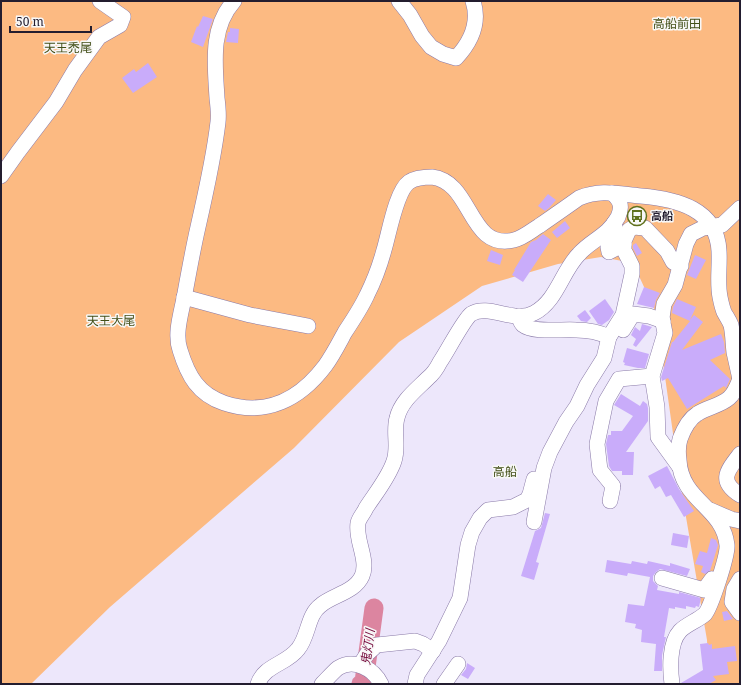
<svg xmlns="http://www.w3.org/2000/svg" width="741" height="685" font-family="'Noto Serif','Noto Sans JP',serif">
  <rect width="100%" height="100%" fill="#ede7fb"/>
  <path fill="#fcba82" d="M1,1H740V684H709L707,640L679,476L656,313L633,263L601,257L558,264L482,286L399,342L294,448L110,607L31,684H1Z"/>
  <g fill="none" stroke-linecap="round" stroke-linejoin="round">
    <path stroke="#dc85a0" stroke-width="19" d="M361,684L364,682L374,608"/>
  </g>
  <g fill="#c9acfa">
    <path d="M203,16L213,19L203,47L191,42L197,26L198,27Z"/>
    <path d="M230,28L239,29L238,43L226,42L228,32H230Z"/>
    <path d="M148,63L157,77L133,93L122,78L134,69L136,72Z"/>
    <path d="M548,194L556,200L549,208L545,211L538,206Z"/>
    <path d="M565,221L570,228L557,238L552,232Z"/>
    <path d="M543,234L551,240L523,282L512,275L515,270H514L531,242L536,240Z"/>
    <path d="M636,243L642,253L637,256L633,248V245Z"/>
    <path d="M491,250L503,255L500,265L487,261Z"/>
    <path d="M695,255L706,260L696,279L687,275Z"/>
    <path d="M644,287L660,293L656,300L654,308L637,304Z"/>
    <path d="M605,299L614,312L609,320L602,325L598,324L589,311Z"/>
    <path d="M677,299L696,307L690,320L694,315L703,322L682,350L721,334L724,342L725,353L710,360L730,379L726,388L724,386L687,409L668,378L662,381L661,377L672,342H673L690,321L672,313L673,307Z"/>
    <path d="M585,310L591,318L587,322L581,321L577,316Z"/>
    <path d="M642,324L652,327L636,347L633,345L636,339L631,335L635,327L640,331Z"/>
    <path d="M627,348L649,354L645,368H638L624,365L625,363L623,362Z"/>
    <path d="M621,394L640,406L643,401L647,404L648,408V421L626,452H634L633,475H622V471H612L609,466L606,444L608,435H611V431H622L633,416L614,405Z"/>
    <path d="M667,466L679,489L694,511L684,517L671,495L666,497L660,486L655,489L648,476Z"/>
    <path d="M545,513L550,514L536,562L539,563L534,580L521,576L535,531L541,528Z"/>
    <path d="M673,533L689,536L687,548L671,545Z"/>
    <path d="M711,538L716,540L718,545L710,571L705,574L701,572L703,566L695,564L700,551L707,553Z"/>
    <path d="M607,560L631,564L632,561L647,564L648,561L670,566V563L690,569L687,576L660,569L656,572L653,576V581L658,586L657,590L679,594V592L701,598L699,607L696,606L695,608L686,606V609L675,607V609L669,608L664,637H666L662,655V671H654L656,644L641,642L642,630L635,628L636,624L625,622L628,604L644,606L650,577L628,573L627,576L605,572Z"/>
    <path d="M727,611L733,619L724,621L722,612Z"/>
    <path d="M708,643L709,645L712,644V649L735,646L737,661L727,662L729,674L713,676L716,680L709,684H681V683L703,670L700,644Z"/>
    <path d="M467,663L475,668L468,679L461,675L466,669Z"/>
  </g>
  <g fill="none" stroke-linecap="round" stroke-linejoin="round">
    <g stroke="#8a7aa8" stroke-width="16">
      <g id="minor">
        <path d="M234,1C210,28 215,64 217,98C218,106 219,114 218,122C214,157 206,192 198,227C193,249 189,271 185,293C182,311 174,333 180,350C188,376 198,394 224,403C266,417 300,399 325,366C333,355 339,343 345,332C353,320 361,308 367,295C374,281 380,265 384,250C389,234 396,191 409,182C415,178 425,177 432,177C473,182 468,251 514,240C523,238 531,231 539,226C552,217 565,208 579,198C601,189 618,194 641,196C677,199 717,209 719,251C720,267 717,282 720,297C721,302 722,307 724,312C726,316 729,320 731,325C733,333 733,344 734,352C736,361 738,370 740,379"/>
        <path d="M399,1L410,15L422,36L431,47L443,54L456,58C471,42 480,23 473,1"/>
        <path d="M1,176L18,152L56,102L75,70L99,37L120,25L123,17L100,1"/>
        <path d="M614,223C618,235 617,238 608,247L609,252L624,244"/>
        <path d="M184,297L250,315L308,326"/>
        <path d="M519,316C520,320 520,322 523,325C533,333 562,329 576,330C587,330 599,332 609,337"/>
        <path d="M623,330L633,314L649,316L663,321"/>
        <path d="M740,454C727,471 718,481 740,495"/>
        <path d="M679,466L658,437L657,407L652,376L665,333L662,318L664,304L675,285L686,244L691,234L703,228L722,225L740,208"/>
        <path d="M610,501L613,486L600,470L597,444L606,401L619,379L652,376"/>
        <path d="M710,510L731,519L740,521"/>
        <path d="M534,522L544,468L550,452L566,422L577,406L587,385L604,358L609,337L623,315L632,274V266L624,250V241L629,230L634,227L645,228L667,251L673,262L681,266"/>
        <path d="M662,578L704,590L712,579L717,581"/>
        <path d="M740,579L734,589L732,602L740,613"/>
        <path d="M360,665L367,654L377,645L415,641L423,644L433,651"/>
        <path d="M258,684C264,665 287,664 298,649C309,636 307,615 321,605C333,595 355,592 362,576C369,560 355,540 358,523C359,518 364,513 366,508C375,494 389,477 394,461C399,447 393,432 397,418C401,401 416,390 428,378C433,374 437,368 440,362C447,352 464,319 471,314C489,303 514,324 534,313C557,301 562,271 579,254C591,240 608,236 618,217C623,206 620,200 612,193"/>
        <path d="M322,684C327,679 333,672 338,668C354,658 374,669 381,684"/>
        <path d="M415,684L417,675L439,641L460,598L468,545L472,532L480,518L488,510L513,507L527,500L530,494L534,479"/>
        <path d="M444,684L458,664"/>
        <path d="M672,684C670,669 669,643 680,631C687,624 697,621 705,614C711,607 728,555 727,545C723,507 681,501 679,460C678,453 678,446 680,439C683,431 689,419 697,414C707,407 720,406 729,398C735,393 737,386 740,379"/>
      </g>
    </g>
    <use href="#minor" stroke="#fff" stroke-width="15"/>
  </g>
  <defs>
    <g id="bus-ring" transform="scale(1)"><circle r="9.5" fill="#f8f8f8" stroke="#60711e" stroke-width="1.5"/><path d="M-5-6H5V4H4V6H2V4H-2V6H-4V4H-5ZM-3.5-4V0h7V-4ZM-3.5 1.2v1.5H-2V1.2ZM2 1.2v1.5H3.5V1.2Z" fill="#60711e"/></g>
  </defs>
  <g fill-rule="evenodd">
    <use href="#bus-ring" x="637" y="216"/>
  </g>
  <g text-anchor="middle" stroke-width="3" stroke-linejoin="round" paint-order="stroke">
    <g font-size="11" font-weight="bold" fill="#231d2f" stroke="#f8f8f8" text-anchor="start">
      <text x="651" y="220">高船</text>
    </g>
    <g font-size="12" fill="#434f18" stroke="#f8f8f8">
      <text x="677" y="28">高船前田</text>
      <text x="68" y="52">天王禿尾</text>
      <text x="111" y="325">天王大尾</text>
      <text x="505" y="476">高船</text>
    </g>
    <g font-size="12" font-style="italic" fill="#750a3c" stroke="#f8f8f8">
      <text transform="translate(368 647) rotate(-82)" y="4">鬼灯川</text>
    </g>
  </g>
  <rect width="741" height="685" fill="none" stroke="#231d2f" stroke-width="4"/>
  <path d="M10 26v6h81v-6" fill="none" stroke="#231d2f" stroke-width="2"/>
  <text x="16" y="26" font-size="12" fill="#231d2f" stroke="#f8f8f8" stroke-width="3" paint-order="stroke">50 m</text>
</svg>
